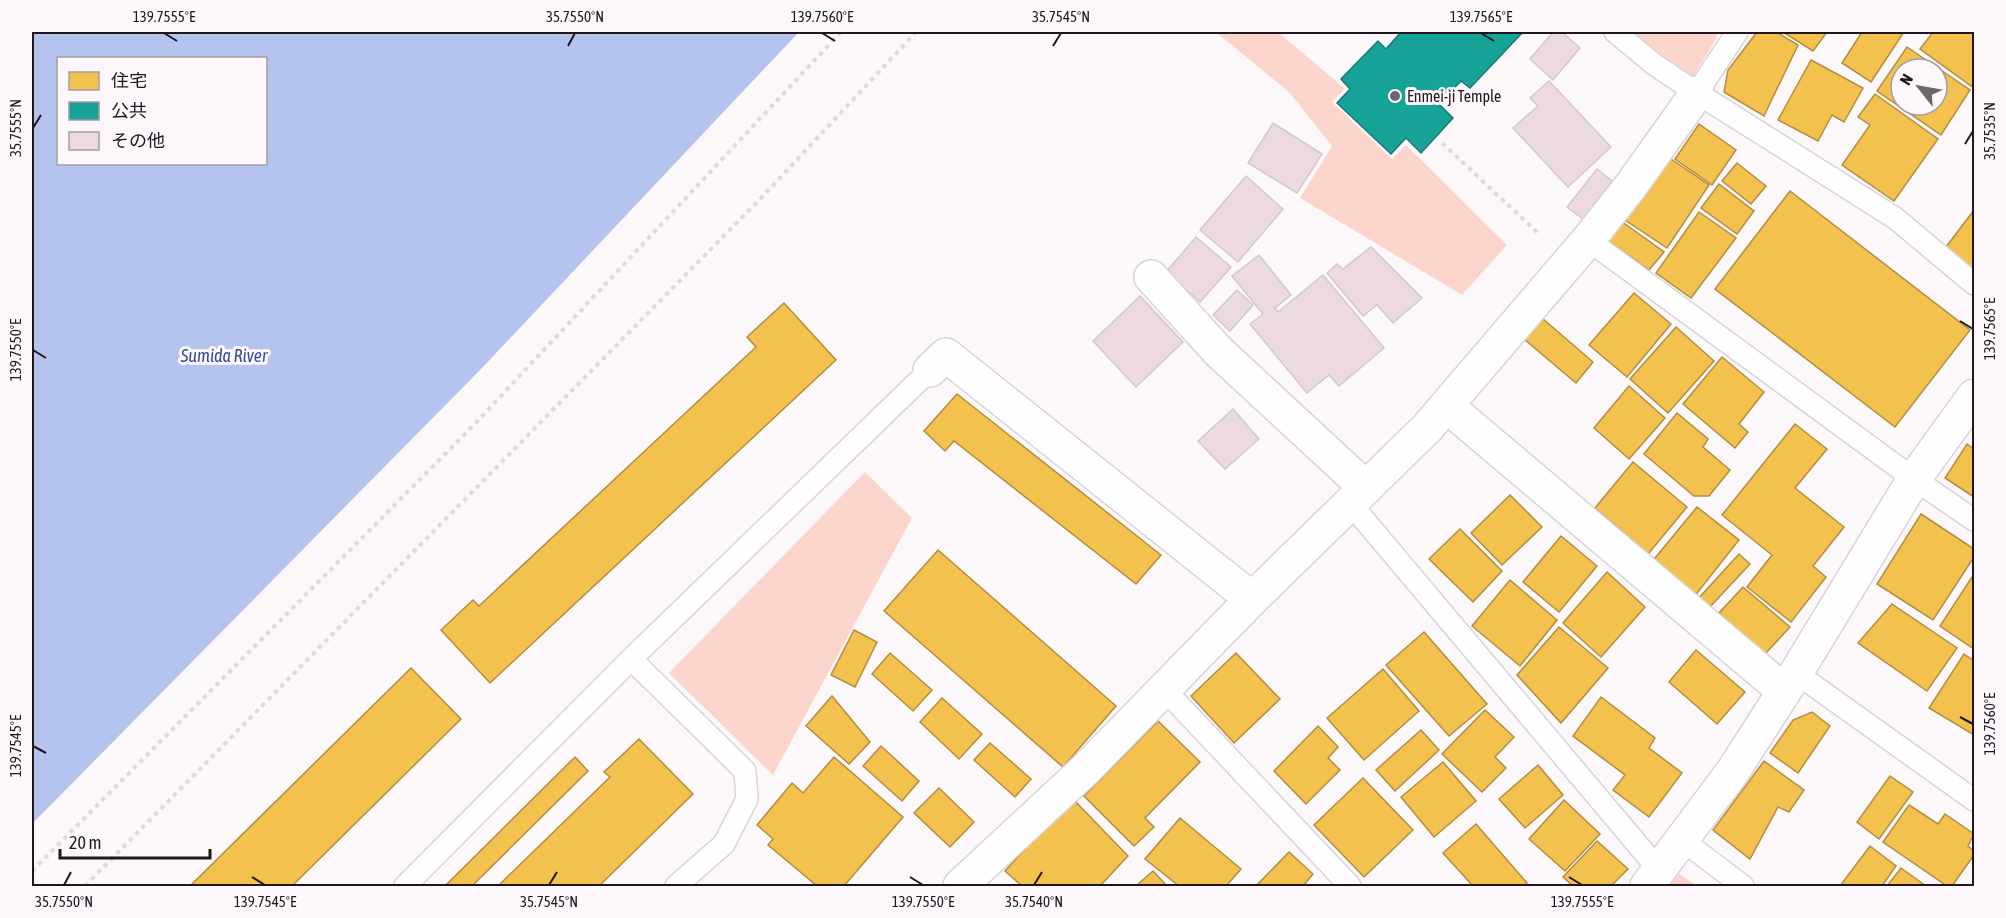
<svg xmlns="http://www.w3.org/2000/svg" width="2006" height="918" font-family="'Asap Condensed','Noto Sans JP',sans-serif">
  <rect width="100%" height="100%" fill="#fcf8fa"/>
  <g fill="#fbd4cb">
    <path d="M1216,32H1278L1345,89L1332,102L1392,159L1406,145L1507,245L1462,295L1300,198L1332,146L1290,93Z"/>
    <path d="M1633,32H1720L1692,79Z"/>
    <path d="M865,472L912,518L773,775L669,673Z"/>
    <path d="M1678,873L1697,886H1669Z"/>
  </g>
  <path fill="#b5c3ef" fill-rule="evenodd" d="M32,32H799L481,369L32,824ZM58,58H266V164H58Z"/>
  <g fill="#f2c14e" stroke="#b38e40" stroke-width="1.5" fill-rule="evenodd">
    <path d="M1757,32H1776L1798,45L1764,116L1724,92L1728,70Z"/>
    <path d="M1783,32H1827L1813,51Z"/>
    <path d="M1862,32H1904L1871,82L1842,63Z"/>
    <path d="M1933,32H1974V88L1920,49Z"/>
    <path d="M1907,47L1970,90L1941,135L1877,91ZM1901,69H1937V105H1901Z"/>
    <path d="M1811,60L1863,88L1844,122L1832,115L1818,141L1778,120Z"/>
    <path d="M1875,94L1938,139L1894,201L1842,165L1870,125L1858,117Z"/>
    <path d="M1699,124L1736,150L1712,185L1675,159Z"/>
    <path d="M1668,157L1709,185L1667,248L1625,220Z"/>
    <path d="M1737,163L1766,186L1751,204L1722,181Z"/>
    <path d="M1719,184L1754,211L1737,234L1701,208Z"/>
    <path d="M1790,191L1970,330L1895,427L1715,289Z"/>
    <path d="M1974,210V271L1946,247Z"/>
    <path d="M1699,212L1736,238L1691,298L1656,273Z"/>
    <path d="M1621,221L1664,252L1649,270L1607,240Z"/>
    <path d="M1634,293L1671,324L1627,377L1589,345Z"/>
    <path d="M784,303L836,360L490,683L441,630L473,600L479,606L756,347L747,337Z"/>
    <path d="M1542,318L1593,362L1576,383L1524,339Z"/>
    <path d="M1676,327L1714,361L1668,413L1630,379Z"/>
    <path d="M1722,357L1764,392L1739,424L1748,432L1735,448L1683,404Z"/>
    <path d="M1629,386L1665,418L1629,459L1594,428Z"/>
    <path d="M957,394L1161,555L1136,584L954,441L945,451L924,431Z"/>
    <path d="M1677,413L1708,439L1703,447L1730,470L1709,496H1694L1644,454Z"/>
    <path d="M1795,424L1827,449L1795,488L1844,527L1813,566L1826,577L1791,622L1747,587L1772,555L1722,515Z"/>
    <path d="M1967,444L1974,449V497L1945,478Z"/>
    <path d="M1633,462L1687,507L1644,559L1627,544L1631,539L1595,508Z"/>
    <path d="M1510,495L1542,527L1502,565L1471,533Z"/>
    <path d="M1697,507L1739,540L1694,597L1651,563Z"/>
    <path d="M1921,514L1974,549V557L1933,620L1877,584Z"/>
    <path d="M1460,529L1502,571L1473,602L1429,559Z"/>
    <path d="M1561,536L1597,566L1559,612L1523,582Z"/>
    <path d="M938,550L1116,706L1063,767L884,611Z"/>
    <path d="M1739,554L1750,564L1708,609L1697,600Z"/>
    <path d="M1607,572L1645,607L1601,657L1563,623Z"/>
    <path d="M1974,574V649L1940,626Z"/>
    <path d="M1510,580L1557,620L1520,666L1472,626Z"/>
    <path d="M1743,587L1790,627L1765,654L1719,613Z"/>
    <path d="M1892,604L1957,648L1927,691L1858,643Z"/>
    <path d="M1559,627L1608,668L1561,723L1517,675Z"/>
    <path d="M854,630L877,642L855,687L831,675Z"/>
    <path d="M1424,632L1487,704L1449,736L1386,665Z"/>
    <path d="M1696,650L1745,692L1717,724L1669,682Z"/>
    <path d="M890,653L932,690L913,711L872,674Z"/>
    <path d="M1236,653L1280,699L1234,743L1191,696Z"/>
    <path d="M1964,654L1974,661V735L1929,708Z"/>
    <path d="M411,668L461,719L292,886H190Z"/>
    <path d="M1383,669L1419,711L1364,760L1327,718Z"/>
    <path d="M832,696L870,742L849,764L806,726Z"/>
    <path d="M1601,697L1655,738L1649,748L1682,773L1649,817L1613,790L1625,775L1573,736Z"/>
    <path d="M942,698L982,734L959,759L920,722Z"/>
    <path d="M1485,710L1514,737L1495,757L1506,768L1482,792L1442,754Z"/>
    <path d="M1812,712L1830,726L1798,773L1770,753L1793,720Z"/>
    <path d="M1158,721L1200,762L1145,818L1154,827L1134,846L1084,796Z"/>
    <path d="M1318,726L1338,747L1328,758L1340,770L1306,804L1274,771Z"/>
    <path d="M1421,730L1439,750L1395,791L1376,770Z"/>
    <path d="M639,739L693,794L599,886H498L610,777L604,772Z"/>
    <path d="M990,743L1031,779L1015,797L974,760Z"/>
    <path d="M881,746L919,781L902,801L863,766Z"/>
    <path d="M575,757L588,771L472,886H445Z"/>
    <path d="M834,757L903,817L844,886H817L768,845L773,839L757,825L792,783L803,793Z"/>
    <path d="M1764,761L1804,790L1789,812L1778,807L1750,859L1713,830Z"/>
    <path d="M1443,762L1476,801L1434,837L1401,797Z"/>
    <path d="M1538,765L1563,795L1525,828L1499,799Z"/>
    <path d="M1890,776L1913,792L1879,839L1857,822Z"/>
    <path d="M1363,778L1413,830L1364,877L1314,825Z"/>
    <path d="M939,788L974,822L950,847L914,813Z"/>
    <path d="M1072,798L1128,856L1100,886H1022L1005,871Z"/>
    <path d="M1564,800L1600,834L1565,871L1529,839Z"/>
    <path d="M1909,805L1938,824L1945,814L1974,834L1968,846L1974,851V855L1952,886H1947L1883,842Z"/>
    <path d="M1180,818L1241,869L1226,886H1179L1145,859Z"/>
    <path d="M1476,824L1527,883L1523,886H1473L1443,853Z"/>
    <path d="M1597,841L1628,869L1611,886H1573L1563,877Z"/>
    <path d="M1870,846L1896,866L1882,886H1840Z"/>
    <path d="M1289,852L1313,874L1303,886H1256Z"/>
    <path d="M1901,868L1926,886H1887Z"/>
    <path d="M1153,871L1167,886H1136Z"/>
  </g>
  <path fill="#17a398" stroke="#1a7973" stroke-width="1.5" d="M1401,32H1523L1470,88L1461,81L1439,104L1453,118L1421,153L1406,138L1391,154L1337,103L1350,89L1341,79L1378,41L1386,49Z"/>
  <g fill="#ecdade" stroke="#d1c9cb" stroke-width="1.5">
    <path d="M1553,32H1562L1580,48L1553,80L1530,59Z"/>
    <path d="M1549,81L1611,147L1568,187L1513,128L1538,106L1530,98Z"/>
    <path d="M1273,123L1322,154L1297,193L1248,163Z"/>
    <path d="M1597,169L1612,181L1583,219L1567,207Z"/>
    <path d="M1246,176L1283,209L1238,262L1200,230Z"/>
    <path d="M1196,237L1231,267L1200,302L1166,272Z"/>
    <path d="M1371,247L1422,298L1393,323L1377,305L1363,316L1327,273L1337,264L1343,269Z"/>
    <path d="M1259,255L1291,295L1275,308L1278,312L1323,275L1384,348L1339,386L1329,375L1307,393L1250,324L1263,314L1232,276Z"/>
    <path d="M1237,290L1253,305L1230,331L1213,315Z"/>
    <path d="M1140,296L1183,342L1136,387L1093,341Z"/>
    <path d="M1233,409L1259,439L1225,469L1198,441Z"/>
  </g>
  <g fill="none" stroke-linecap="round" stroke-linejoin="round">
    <g stroke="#dad3d8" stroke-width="24">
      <g id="service">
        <path d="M1615,32L1655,65L1697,93L1895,218L1974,284"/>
        <path d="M1697,93L1737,32"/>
        <path d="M1588,240L1914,479L1974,520"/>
        <path d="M1350,503L1659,870"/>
        <path d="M631,659L745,771L747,799L724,844L676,886"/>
        <path d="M1796,673L1974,800"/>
        <path d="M1164,689L1350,886"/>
        <path d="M1682,840L1743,886"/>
        <path d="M405,886L631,659L930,370"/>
      </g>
    </g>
    <g stroke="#dad3d8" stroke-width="36">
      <g id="minor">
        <path d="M1151,277L1218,351L1366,488"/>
        <path d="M930,370L946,355L1252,599"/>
        <path d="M1447,406L1784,691"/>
        <path d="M960,886L1087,768L1252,599L1427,428L1588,240L1630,187L1697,93"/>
        <path d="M1647,886L1733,771L1796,673L1914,479L1974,396"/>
      </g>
    </g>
    <g stroke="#dddbdc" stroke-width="4" stroke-dasharray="4.5 4.5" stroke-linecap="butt">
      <path d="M1442,143L1538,233"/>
      <path d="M32,871L470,429L841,32"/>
      <path d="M85,886L766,193L916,32"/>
    </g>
    <use href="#service" stroke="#fffefe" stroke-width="21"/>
    <use href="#minor" stroke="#fffefe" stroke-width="33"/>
  </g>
  <path fill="none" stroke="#20171e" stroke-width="2" d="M164,33L177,41M822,33L835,41M1481,33L1494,41M568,46L575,33M1053,46L1061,33M33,128L41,115M1965,144L1973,131M1960,321L1973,329M33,350L46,358M1960,717L1973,724M33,746L46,753M252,877L265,885M910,877L923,885M1569,877L1582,885M64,885L71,872M549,885L557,872M1034,885L1042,872"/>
  <circle fill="#6d666b" stroke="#fdf7fb" stroke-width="2" cx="1395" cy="96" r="6"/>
  <g text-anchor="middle" stroke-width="6" stroke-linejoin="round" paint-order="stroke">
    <g font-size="16" fill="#20171e" stroke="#fdf7fb" text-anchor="start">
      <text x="1407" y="102">Enmei-ji Temple</text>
    </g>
    <g font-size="18" font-style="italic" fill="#394d97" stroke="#fdf7fb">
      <text x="224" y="362">Sumida River</text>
    </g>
  </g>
  <rect width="2006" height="918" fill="none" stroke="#fdf7fb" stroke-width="66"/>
  <rect x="57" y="57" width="210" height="108" fill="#fdf7fb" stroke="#a59da3" stroke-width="1.5"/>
  <rect x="69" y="72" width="30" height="18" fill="#f2c14e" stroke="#a59da3" stroke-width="1.5"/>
  <text x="111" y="87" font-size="18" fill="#20171e">住宅</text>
  <rect x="69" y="102" width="30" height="18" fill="#17a398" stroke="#a59da3" stroke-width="1.5"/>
  <text x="111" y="117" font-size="18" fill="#20171e">公共</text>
  <rect x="69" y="132" width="30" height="18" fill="#ecdade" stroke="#a59da3" stroke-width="1.5"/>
  <text x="111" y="147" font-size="18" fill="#20171e">その他</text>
  <g transform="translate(1919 87) rotate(301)"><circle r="28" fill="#fdf7fb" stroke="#a59da3" stroke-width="1.5"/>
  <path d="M0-4.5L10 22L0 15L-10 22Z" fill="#6d666b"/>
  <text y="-9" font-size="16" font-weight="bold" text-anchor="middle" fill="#20171e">N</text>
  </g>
  <path d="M60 849v9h150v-9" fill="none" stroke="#20171e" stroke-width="3"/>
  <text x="69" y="849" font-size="18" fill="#20171e" stroke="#fdf7fb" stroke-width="4.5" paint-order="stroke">20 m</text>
  <rect x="33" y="33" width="1940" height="852" fill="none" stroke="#20171e" stroke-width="2"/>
  <g font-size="15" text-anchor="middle" fill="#20171e">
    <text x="164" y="22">139.7555°E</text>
    <text x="575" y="22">35.7550°N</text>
    <text x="822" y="22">139.7560°E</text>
    <text x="1061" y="22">35.7545°N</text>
    <text x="1481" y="22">139.7565°E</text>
    <text transform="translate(16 128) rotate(-90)" y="5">35.7555°N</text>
    <text transform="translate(1990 131) rotate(-90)" y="5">35.7535°N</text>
    <text transform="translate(1990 329) rotate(-90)" y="5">139.7565°E</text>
    <text transform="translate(16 350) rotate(-90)" y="5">139.7550°E</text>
    <text transform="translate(1990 724) rotate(-90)" y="5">139.7560°E</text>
    <text transform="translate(16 746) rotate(-90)" y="5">139.7545°E</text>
    <text x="64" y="907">35.7550°N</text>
    <text x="265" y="907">139.7545°E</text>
    <text x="549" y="907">35.7545°N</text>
    <text x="923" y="907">139.7550°E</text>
    <text x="1034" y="907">35.7540°N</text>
    <text x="1582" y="907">139.7555°E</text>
  </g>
</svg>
